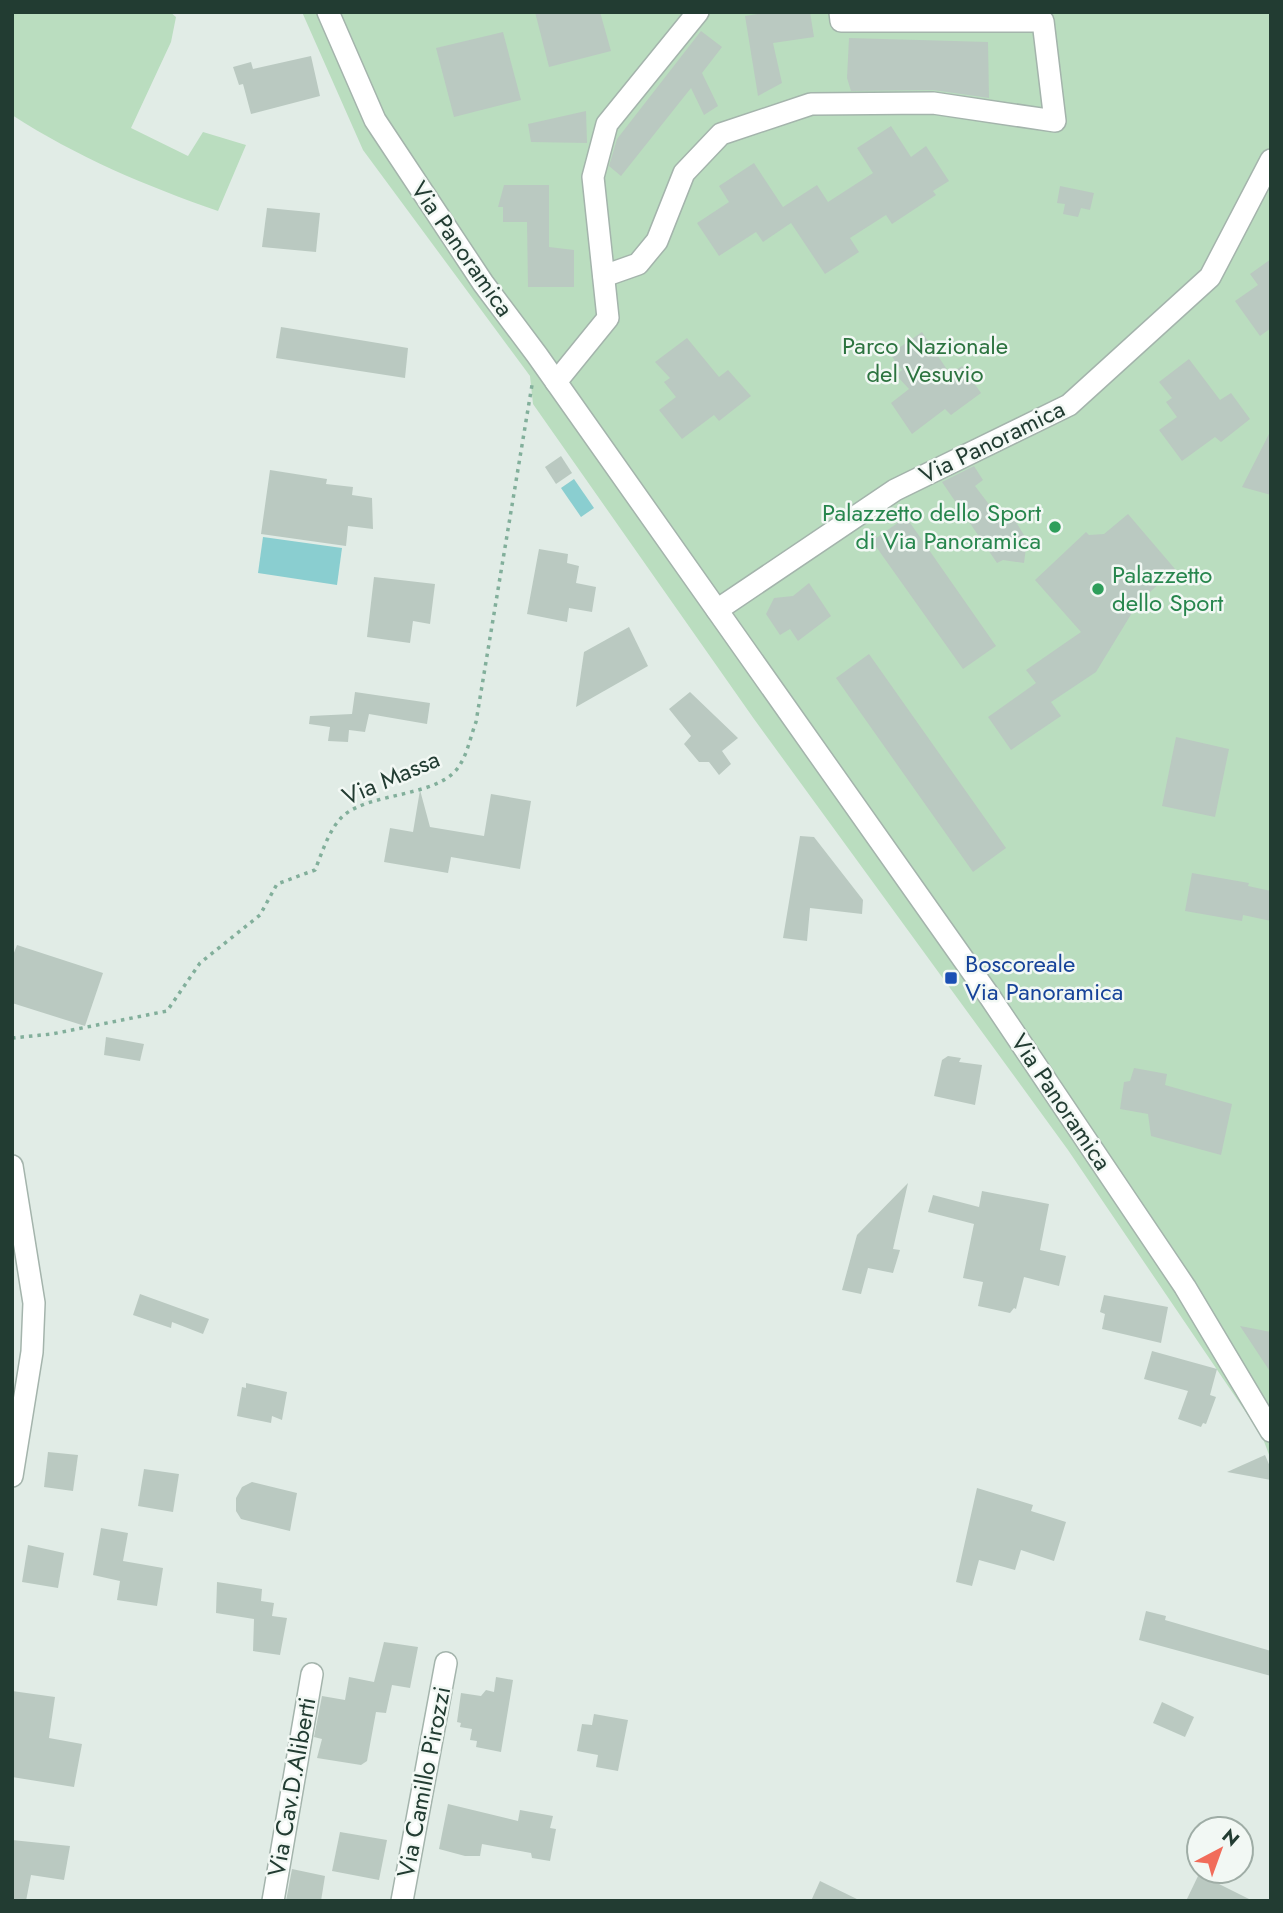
<svg xmlns="http://www.w3.org/2000/svg" width="1283" height="1913" font-family="Jost,sans-serif">
  <rect width="100%" height="100%" fill="#e1ece6"/>
  <g fill="#baddbf">
    <path d="M12,12H170L176,17L171,42L131,128L188,156L203,132L246,145L218,211C146,186 77,157 12,115Z"/>
    <path d="M302,12H1271V1460L1262,1436L1068,1150L754,719L533,404L530,376L363,150Z"/>
  </g>
  <g fill="#8aced0">
    <path d="M574,479L594,508L581,517L561,488Z"/>
    <path d="M263,537L342,548L337,585L258,573Z"/>
  </g>
  <g fill="#bac9c1">
    <path d="M535,12H600L611,51L549,67Z"/>
    <path d="M770,12H810L814,37L773,43L782,83L758,96L745,16Z"/>
    <path d="M701,31L722,47L702,73L718,106L704,115L691,88L621,176L609,166L617,139Z"/>
    <path d="M503,32L521,100L454,117L436,48Z"/>
    <path d="M849,38L988,42L989,98L933,90L851,91L847,78Z"/>
    <path d="M311,56L320,96L251,114L243,84L239,85L233,67L251,62L253,69Z"/>
    <path d="M586,111L587,143L531,142L528,124Z"/>
    <path d="M891,126L911,157L926,146L949,181L933,191L936,195L892,224L886,215L850,238L859,252L825,274L791,223L763,242L756,232L719,256L697,223L729,202L719,186L754,163L783,207L817,185L828,202L873,173L857,148Z"/>
    <path d="M504,185H549V247L574,250V287H528L527,222H503V207H498Z"/>
    <path d="M1060,186L1094,193L1090,210L1081,208L1078,217L1063,214L1065,204L1057,203Z"/>
    <path d="M267,208L320,213L316,252L262,247Z"/>
    <path d="M1271,259V328L1260,336L1235,301L1258,285L1250,274Z"/>
    <path d="M281,327L408,348L405,378L276,358Z"/>
    <path d="M922,332L950,374L962,366L981,393L951,415L945,409L912,434L891,403L909,389L896,375L902,370L890,354Z"/>
    <path d="M687,338L719,377L728,370L751,396L719,421L714,415L682,439L659,410L676,397L664,382L670,378L655,362Z"/>
    <path d="M1189,359L1220,400L1231,393L1250,419L1221,442L1215,437L1182,461L1159,430L1177,417L1166,402L1172,398L1159,382Z"/>
    <path d="M1271,430V495L1242,487Z"/>
    <path d="M561,456L572,473L556,484L545,467Z"/>
    <path d="M974,466L983,480L975,486L994,511L1013,517L1027,540L1024,563L1003,560L997,563L942,482Z"/>
    <path d="M270,470L327,479L326,484L353,487L352,495L372,498L373,529L348,526L346,546L261,534Z"/>
    <path d="M1128,514L1175,569L1138,603L1096,672L1051,702L1061,716L1011,750L988,717L1036,683L1026,670L1081,632L1035,580L1086,532L1089,535L1104,534Z"/>
    <path d="M906,517L996,646L963,669L872,541Z"/>
    <path d="M539,549L568,554L567,563L579,566L576,583L596,587L592,612L569,608L567,622L527,614Z"/>
    <path d="M374,577L435,584L430,624L413,621L410,643L367,637Z"/>
    <path d="M809,583L831,616L798,641L790,629L780,635L766,614L774,598L793,596Z"/>
    <path d="M629,627L648,666L576,707L584,652Z"/>
    <path d="M869,654L1006,848L973,872L836,678Z"/>
    <path d="M355,692L430,703L427,724L369,714L365,732L349,730L348,742L328,741L330,727L309,724L310,716L352,714Z"/>
    <path d="M690,692L738,738L722,751L731,764L719,775L709,762H699L684,744L691,736L669,709Z"/>
    <path d="M1176,737L1229,749L1215,817L1162,806Z"/>
    <path d="M420,790L430,827L484,836L491,794L531,801L520,869L451,857L448,873L384,862L390,828L413,832Z"/>
    <path d="M800,836L814,837L863,900L862,914L810,908L807,941L783,938Z"/>
    <path d="M1192,873L1249,883L1248,886L1271,891V921L1243,915L1242,921L1185,911Z"/>
    <path d="M17,945L103,973L85,1026L12,1003V958Z"/>
    <path d="M106,1037L144,1044L140,1061L104,1055Z"/>
    <path d="M948,1056L961,1058L959,1062L982,1065L975,1105L934,1096L942,1060Z"/>
    <path d="M1134,1068L1167,1074L1165,1085L1232,1104L1221,1155L1151,1136L1148,1114L1120,1109L1124,1082L1130,1081Z"/>
    <path d="M908,1183L893,1249L900,1250L893,1273L868,1268L861,1294L842,1290L857,1235Z"/>
    <path d="M982,1191L1049,1204L1040,1250L1066,1256L1059,1286L1024,1277L1016,1309L1014,1308L1010,1313L978,1306L983,1282L963,1278L974,1224L928,1212L933,1195L979,1207Z"/>
    <path d="M140,1294L209,1319L203,1334L172,1322L171,1328L133,1315Z"/>
    <path d="M1104,1295L1168,1307L1161,1343L1102,1329L1105,1314L1100,1312Z"/>
    <path d="M1240,1326L1271,1332V1373Z"/>
    <path d="M1152,1351L1217,1369L1210,1395L1216,1397L1206,1424L1203,1423L1201,1427L1178,1419L1188,1391L1144,1379Z"/>
    <path d="M246,1383L287,1392L282,1420L272,1416L271,1423L237,1416L242,1387L246,1388Z"/>
    <path d="M48,1452L78,1455L73,1491L44,1487Z"/>
    <path d="M1265,1455L1271,1469V1480L1227,1472Z"/>
    <path d="M144,1469L179,1474L173,1512L138,1506Z"/>
    <path d="M252,1482L297,1493L290,1531L241,1519L236,1511V1498L242,1487Z"/>
    <path d="M977,1488L1033,1505L1031,1511L1066,1522L1054,1561L1021,1550L1015,1570L979,1560L972,1586L956,1582Z"/>
    <path d="M101,1528L128,1533L123,1561L163,1568L157,1606L117,1600L120,1581L93,1575Z"/>
    <path d="M28,1545L64,1553L58,1588L22,1582Z"/>
    <path d="M217,1582L262,1589L261,1601L274,1603L272,1616L287,1618L280,1655L253,1651L254,1619L216,1613Z"/>
    <path d="M1146,1611L1166,1616L1165,1620L1271,1651V1676L1139,1640Z"/>
    <path d="M384,1642L418,1647L410,1688L392,1685L386,1713L376,1712L367,1761L361,1765L317,1758L322,1739L314,1737L322,1696L345,1700L349,1677L374,1682Z"/>
    <path d="M496,1677L513,1680L501,1752L476,1747L477,1741L470,1740L472,1729L460,1727L461,1723L457,1722L461,1693L481,1696L486,1690L494,1692Z"/>
    <path d="M12,1691L55,1697L49,1738L82,1744L74,1787L12,1777Z"/>
    <path d="M1162,1702L1194,1717L1185,1737L1153,1723Z"/>
    <path d="M594,1714L628,1720L618,1771L596,1767L598,1755L577,1751L582,1724L592,1725Z"/>
    <path d="M448,1804L518,1821L520,1810L553,1816L550,1828L556,1829L550,1861L532,1858L531,1853L482,1844L480,1856H465L439,1849Z"/>
    <path d="M340,1832L387,1840L379,1880L332,1871Z"/>
    <path d="M12,1840L70,1846L64,1880L31,1875L26,1901H12Z"/>
    <path d="M292,1869L325,1876L321,1901H286Z"/>
    <path d="M1199,1874L1253,1901H1186Z"/>
    <path d="M820,1881L861,1901H811Z"/>
  </g>
  <g fill="none" stroke-linecap="round" stroke-linejoin="round">
    <g stroke="#a4b4ac" stroke-width="24">
      <g id="minor">
        <path d="M328,12L375,120L483,283L537,355L990,997L1185,1287L1271,1431"/>
        <path d="M604,276L638,264L657,241L684,173L721,134L811,104L933,103L1055,121L1043,21H841L840,12"/>
        <path d="M556,382L608,318L593,177L607,124L698,12"/>
        <path d="M717,610L895,490L1069,405L1210,277L1271,160"/>
        <path d="M12,1166L34,1303L32,1352L12,1476"/>
        <path d="M273,1901L312,1674"/>
        <path d="M402,1901L446,1663"/>
      </g>
    </g>
    <path stroke="#82af9b" stroke-width="3.5" stroke-dasharray="3.5 5" stroke-linecap="butt" d="M12,1038L52,1034L167,1011L200,963L260,915L277,884L315,870C322,853 329,829 343,816C371,791 443,798 461,763C468,751 471,735 476,722L532,385"/>
    <use href="#minor" stroke="#fff" stroke-width="21"/>
  </g>
  <g fill="#2e9e5b" stroke="#f2f8f4" stroke-width="2.5">
    <circle cx="1055" cy="527" r="7"/>
    <circle cx="1098" cy="589" r="7"/>
  </g>
  <rect fill="#1a4fb4" stroke="#f2f8f4" stroke-width="2.5" x="944" y="971" width="14" height="14" rx="3.5"/>
  <g text-anchor="middle" stroke-width="5" stroke-linejoin="round" paint-order="stroke">
    <g font-size="24" fill="#223c32" stroke="#f2f8f4">
      <text transform="translate(462 249) rotate(55)" y="8">Via Panoramica</text>
      <text transform="translate(992 442) rotate(-26)" y="8">Via Panoramica</text>
      <text transform="translate(391 778) rotate(-23)" y="8">Via Massa</text>
      <text transform="translate(1061 1102) rotate(56)" y="8">Via Panoramica</text>
      <text transform="translate(424 1782) rotate(-79)" y="8">Via Camillo Pirozzi</text>
      <text transform="translate(292 1787) rotate(-80)" y="8">Via Cav.D.Aliberti</text>
    </g>
    <g font-size="24" fill="#2c733f" stroke="#f2f8f4">
      <text x="925" y="354">Parco Nazionale<tspan x="925" dy="28">del Vesuvio</tspan></text>
    </g>
    <g font-size="24" fill="#27864d" stroke="#f2f8f4" text-anchor="end">
      <text x="1041" y="521">Palazzetto dello Sport<tspan x="1041" dy="28">di Via Panoramica</tspan></text>
      <text x="1112" y="583" text-anchor="start">Palazzetto<tspan x="1112" dy="28">dello Sport</tspan></text>
    </g>
    <g font-size="24" fill="#164399" stroke="#f2f8f4" text-anchor="start">
      <text x="965" y="972">Boscoreale<tspan x="965" dy="28">Via Panoramica</tspan></text>
    </g>
  </g>
  <rect width="1283" height="1913" fill="none" stroke="#223c32" stroke-width="28"/>
  <g transform="translate(1220 1850) rotate(41)"><circle r="33" fill="#f2f8f4" stroke="#9fada6" stroke-width="2"/>
  <path d="M0-5L12 26L0 18L-12 26Z" fill="#f16c5a"/>
  <text y="-10" font-size="19" font-weight="bold" text-anchor="middle" fill="#223c32">N</text>
  </g>
</svg>
